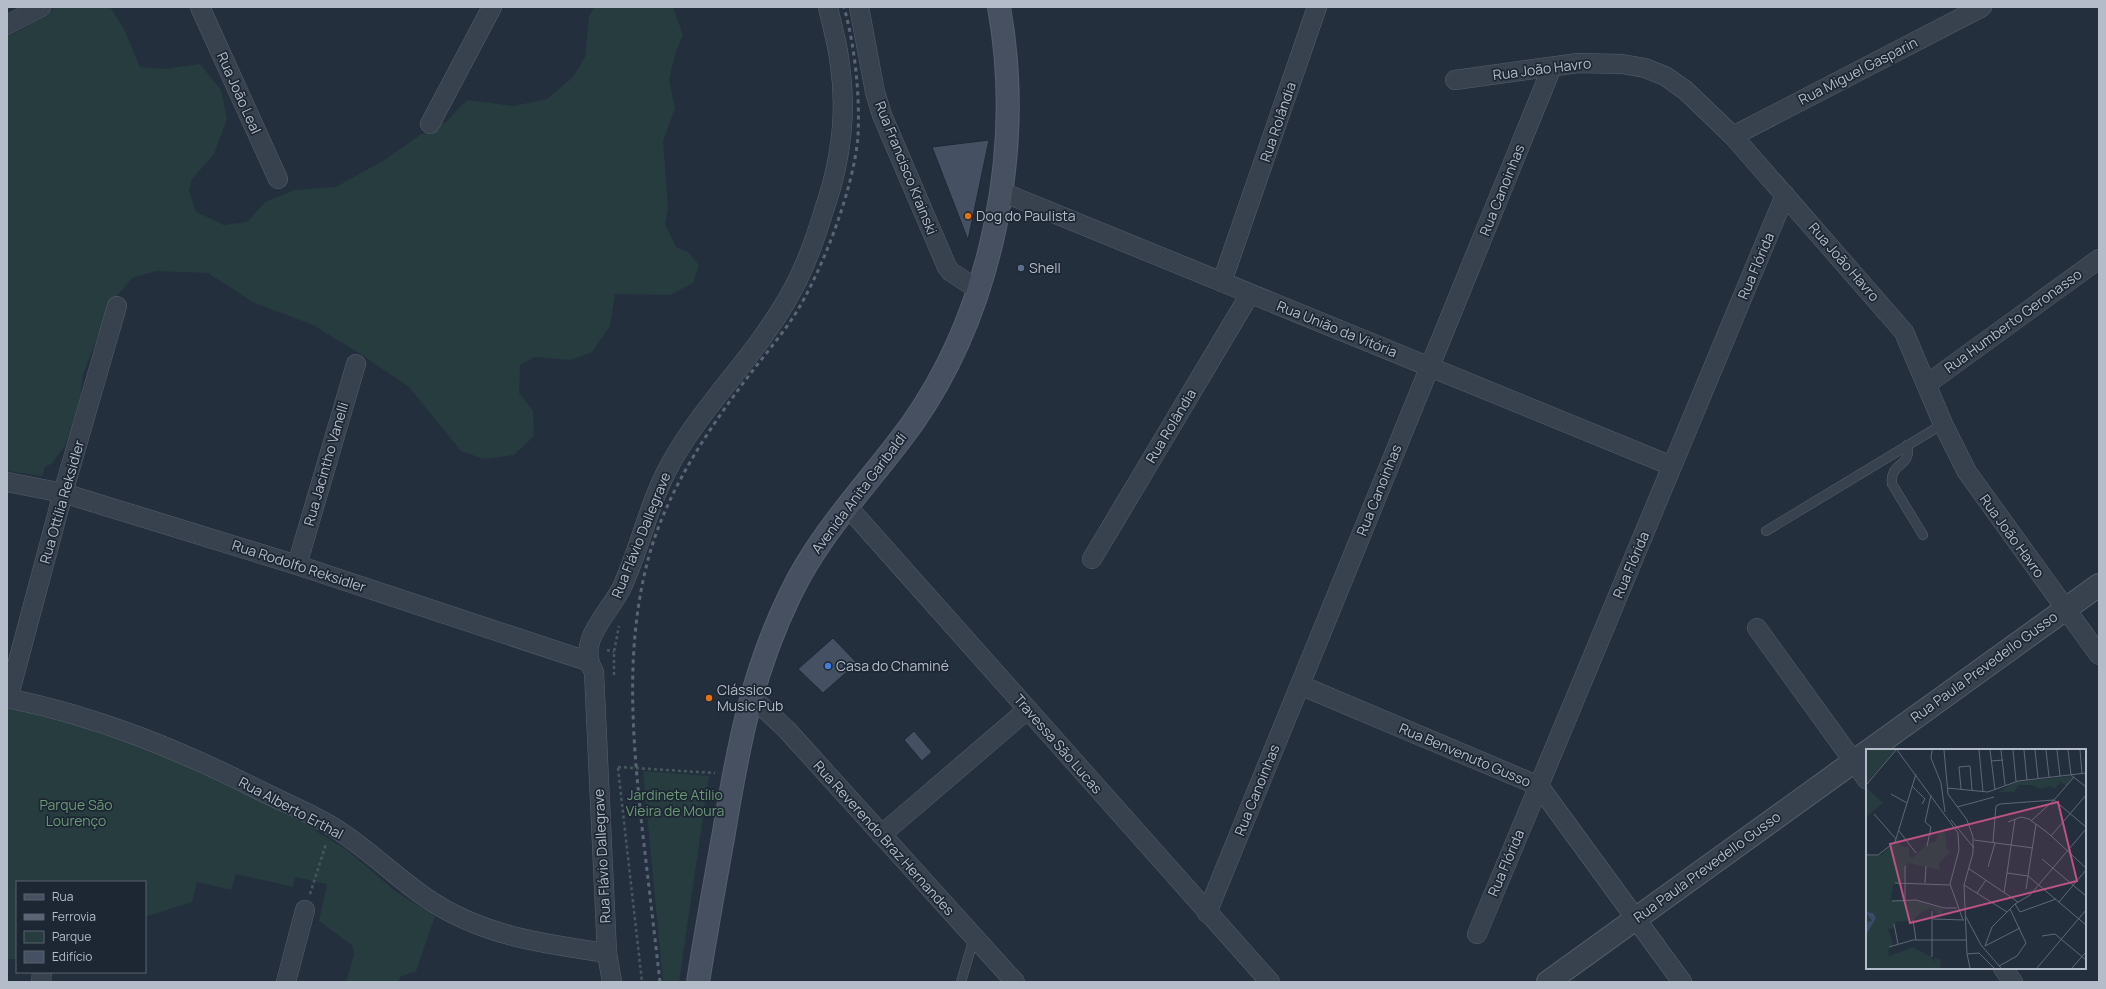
<svg xmlns="http://www.w3.org/2000/svg" width="2106" height="989" font-family="Manrope,sans-serif">
  <rect width="100%" height="100%" fill="#242f3e"/>
  <g fill="#263c3f">
    <path d="M56,7H110L124,29L140,67L165,69L200,64L221,90L227,119L214,154L192,179L189,191L196,212L224,225L247,222L265,202L295,190L336,187L386,159L420,135L446,122L467,100L514,106L547,99L573,77L585,57L589,17L594,7H673L683,35L675,54L669,80L675,108L663,141L668,208L665,224L676,247L688,252L699,265L693,283L670,295L615,294L610,326L592,352L571,360L534,357L520,365L519,393L533,411L534,436L514,455L484,459L461,451L409,387L359,353L313,325L253,302L208,273L156,271L132,278L111,303L83,374L79,408L65,446L51,464L45,467L42,476L7,471V37L20,31Z"/>
    <path d="M7,707L56,716L142,740L313,821L316,831L347,850L395,891L435,916L416,971L400,977L398,982H346L354,955L352,945L319,921L327,884L295,877L293,887L236,874L231,890L197,882L192,902L145,917V882H17V959H7Z"/>
    <path d="M643,771L709,776L679,982H663Z"/>
  </g>
  <g fill="#455162" stroke="#1f2835">
    <path d="M989,140L968,240L932,147Z"/>
    <path d="M833,638L857,663L823,693L798,669Z"/>
    <path d="M914,731L932,752L922,761L904,740Z"/>
  </g>
  <g fill="none" stroke-linecap="round" stroke-linejoin="round">
    <g stroke="#565f6c" stroke-width="10">
      <g id="service">
        <path d="M1907,445C1913,467 1889,462 1892,484L1923,535"/>
        <path d="M1766,531L1943,424"/>
        <path d="M961,982L974,938"/>
      </g>
    </g>
    <g stroke="#565f6c" stroke-width="20">
      <g id="minor">
        <path d="M200,7L278,179"/>
        <path d="M859,7L875,92L882,115L947,267L951,272L977,289"/>
        <path d="M7,25L41,7"/>
        <path d="M1455,80L1578,63L1622,64L1645,68L1665,76L1685,90L1733,136L1904,332L1943,424L1967,472L2099,655"/>
        <path d="M430,124L492,7"/>
        <path d="M1733,136L1982,7"/>
        <path d="M1002,192L1672,466"/>
        <path d="M1222,282L1317,7"/>
        <path d="M1927,384L2099,259"/>
        <path d="M7,482L63,493L297,565L587,661"/>
        <path d="M847,506L1270,982"/>
        <path d="M1092,559L1250,294"/>
        <path d="M297,565L356,364"/>
        <path d="M1757,628L1867,780"/>
        <path d="M1300,685L1539,786L1682,982"/>
        <path d="M751,696L787,730L1015,982"/>
        <path d="M7,698C97,716 180,750 261,791C285,803 310,813 333,827C366,847 393,875 425,897C479,935 543,944 607,953"/>
        <path d="M8,699L63,493L117,306"/>
        <path d="M881,835L1027,710"/>
        <path d="M1207,913L1552,67"/>
        <path d="M1477,934L1785,195"/>
        <path d="M2003,968L2013,982"/>
        <path d="M41,982L42,972"/>
        <path d="M286,982L305,910"/>
        <path d="M612,982L607,953L594,672C575,641 609,614 622,587C641,546 649,501 672,461C705,403 755,356 788,298C804,271 815,240 824,210C840,164 847,113 840,65C838,45 832,26 828,7"/>
      </g>
    </g>
    <g stroke="#565f6c" stroke-width="24">
      <g id="tertiary">
        <path d="M1870,750L2099,585"/>
        <path d="M1548,982L1867,752"/>
      </g>
    </g>
    <g stroke="#565f6c" stroke-width="24">
      <path id="secondary" d="M698,982C706,932 715,882 724,832C738,747 752,673 790,595C821,530 871,481 912,424C994,307 1024,146 999,7"/>
    </g>
    <g stroke="#44595c" stroke-width="2.5" stroke-dasharray="3 3" stroke-linecap="butt">
      <path d="M607,650L614,652"/>
      <path d="M614,675V652L619,626"/>
      <path d="M618,767L715,773"/>
      <path d="M618,768L642,982"/>
      <path d="M310,894L326,844"/>
    </g>
    <use href="#service" stroke="#38414e" stroke-width="9"/>
    <use href="#minor" stroke="#38414e" stroke-width="19"/>
    <use href="#tertiary" stroke="#38414e" stroke-width="22"/>
    <use href="#secondary" stroke="#465061" stroke-width="22"/>
    <path stroke="#5a6575" stroke-width="3" stroke-dasharray="4 4" stroke-linecap="butt" d="M660,982C654,930 648,879 642,827C632,734 624,641 651,549C669,490 704,436 741,386C758,363 778,340 794,316C822,272 854,188 858,136C860,94 855,47 844,7"/>
  </g>
  <g fill="#e8710a" stroke="#1d2633" stroke-width="1.5">
    <circle cx="968" cy="216" r="4"/>
    <circle cx="709" cy="698" r="4"/>
  </g>
  <circle fill="#5c6f8a" stroke="#1d2633" stroke-width="1.5" cx="1021" cy="268" r="4"/>
  <circle fill="#3f7fe0" stroke="#1d2633" stroke-width="1.5" cx="828" cy="666" r="4"/>
  <g text-anchor="middle" stroke-width="3.5" stroke-linejoin="round" paint-order="stroke">
    <g font-size="14" fill="#b4bcc9" stroke="#1d2633">
      <text transform="translate(1542 69) rotate(-7)" y="5">Rua João Havro</text>
      <text transform="translate(1858 71) rotate(-27)" y="5">Rua Miguel Gasparin</text>
      <text transform="translate(239 93) rotate(66)" y="5">Rua João Leal</text>
      <text transform="translate(1278 122) rotate(-71)" y="5">Rua Rolândia</text>
      <text transform="translate(906 168) rotate(68)" y="5">Rua Francisco Krainski</text>
      <text transform="translate(1502 190) rotate(-68)" y="5">Rua Canoinhas</text>
      <text transform="translate(1844 262) rotate(49)" y="5">Rua João Havro</text>
      <text transform="translate(1756 266) rotate(-67)" y="5">Rua Flórida</text>
      <text transform="translate(2013 321) rotate(-36)" y="5">Rua Humberto Geronasso</text>
      <text transform="translate(1337 329) rotate(22)" y="5">Rua União da Vitória</text>
      <text transform="translate(1171 426) rotate(-59)" y="5">Rua Rolândia</text>
      <text transform="translate(326 464) rotate(-74)" y="5">Rua Jacintho Vanelli</text>
      <text transform="translate(1379 490) rotate(-68)" y="5">Rua Canoinhas</text>
      <text transform="translate(859 493) rotate(-53)" y="5">Avenida Anita Garibaldi</text>
      <text transform="translate(62 502) rotate(-74)" y="5">Rua Ottília Reksidler</text>
      <text transform="translate(641 535) rotate(-68)" y="5">Rua Flávio Dallegrave</text>
      <text transform="translate(2012 536) rotate(54)" y="5">Rua João Havro</text>
      <text transform="translate(1631 565) rotate(-67)" y="5">Rua Flórida</text>
      <text transform="translate(299 566) rotate(18)" y="5">Rua Rodolfo Reksidler</text>
      <text transform="translate(1984 667) rotate(-36)" y="5">Rua Paula Prevedello Gusso</text>
      <text transform="translate(1058 744) rotate(49)" y="5">Travessa São Lucas</text>
      <text transform="translate(1465 755) rotate(23)" y="5">Rua Benvenuto Gusso</text>
      <text transform="translate(1257 790) rotate(-68)" y="5">Rua Canoinhas</text>
      <text transform="translate(291 808) rotate(28)" y="5">Rua Alberto Erthal</text>
      <text transform="translate(884 838) rotate(48)" y="5">Rua Reverendo Braz Hernandes</text>
      <text transform="translate(602 856) rotate(-93)" y="5">Rua Flávio Dallegrave</text>
      <text transform="translate(1506 863) rotate(-67)" y="5">Rua Flórida</text>
      <text transform="translate(1707 867) rotate(-36)" y="5">Rua Paula Prevedello Gusso</text>
    </g>
    <g font-size="14" fill="#b4bcc9" stroke="#1d2633" text-anchor="start">
      <text x="976" y="221">Dog do Paulista</text>
      <text x="1029" y="273">Shell</text>
      <text x="836" y="671">Casa do Chaminé</text>
      <text x="717" y="695">Clássico<tspan x="717" dy="16">Music Pub</tspan></text>
    </g>
    <g font-size="14" fill="#6b9a76" stroke="#1d2633">
      <text x="675" y="800">Jardinete Atílio<tspan x="675" dy="16">Vieira de Moura</tspan></text>
      <text x="76" y="810">Parque São<tspan x="76" dy="16">Lourenço</tspan></text>
    </g>
  </g>
  <g transform="translate(1866 749)">
    <rect width="220" height="220" fill="#242f3e"/>
    <path d="M0,1H29L0,34ZM205,27L207,28L200,37L195,33L188,40L184,37L174,40L166,36H153L148,43H132L149,33ZM1,39L17,54L0,68V40ZM75,81L79,84L81,100L85,102L73,114L74,121L42,114L37,132L27,136L25,151H50L77,160L75,168L72,169L71,164L65,159L57,162L47,171L30,173L28,179L22,180L27,195L22,202L23,207L47,198L65,208L69,215L68,209L74,210L75,219H0V107L15,106L26,97L34,85L32,93L37,98H43V107L46,109L63,94L70,92L72,83Z" fill="#263c3f"/>
    <path d="M0,163L7,164L10,169L0,186V173L6,172Z" fill="#394c67"/>
    <path fill="none" stroke="#5e6776" stroke-width="1" d="M31,1L92,84L93,101L84,135L97,171M66,1L65,9L75,34L79,63M78,1L82,45L101,71L107,88V104L98,136L101,205L104,219M113,1L117,43M124,1L129,41M135,1L139,36M147,1L150,32M158,1L161,31M169,1L172,29M180,1L183,28M191,1L194,27M202,1L205,26M214,1L216,25M125,12L137,11M205,26L220,38M0,36L30,1M46,37L59,50L56,55M81,39L122,43L152,32L220,24M95,40L93,18L104,17L106,41M25,45L41,54M91,58L128,48M8,65L30,90M85,71L108,99M165,72L188,51L208,28M142,73L155,68L163,70L182,84L220,119M33,82L50,104M185,87L220,46M108,91L167,99M127,93L130,57L134,55L188,51L220,78M61,97L65,78L59,73L65,46M0,106H12L29,93L50,25M176,110L220,147M122,118L129,94M102,119L152,153M141,124L162,127L220,176M29,134L84,136M59,134L60,117M98,136L141,163M160,140L170,75M111,144L120,131M138,144L149,70M39,151V117M26,152L50,151L78,159H91M193,153L220,121M149,155L154,163L190,150M100,168L115,196L135,219M67,170L98,171M47,171L50,191M28,175L32,195M176,187L189,185L220,211M119,197L126,178L149,155L164,146L220,80M119,197L154,179M23,198L47,191H101M101,205L113,204L128,219M66,208V162M133,217L151,207L160,194L144,160M171,219L220,161M206,219L220,203"/>
    <path fill="#bd5182" fill-opacity="0.15" stroke="#bd5182" stroke-width="2" d="M192,53L211,132L44,174L24,95Z"/>
    <rect width="220" height="220" fill="none" stroke="#b4bcc9" stroke-width="2"/>
  </g>
  <rect width="2106" height="989" fill="none" stroke="#b4bcc9" stroke-width="16"/>
  <rect x="16" y="881" width="130" height="92" fill="#1d2633" stroke="#59626f"/>
  <rect x="24" y="894" width="20" height="6" fill="#465061" stroke="#59626f"/>
  <text x="52" y="901" font-size="12" fill="#b4bcc9">Rua</text>
  <rect x="24" y="914" width="20" height="6" fill="#5a6575" stroke="#59626f"/>
  <text x="52" y="921" font-size="12" fill="#b4bcc9">Ferrovia</text>
  <rect x="24" y="931" width="20" height="12" fill="#263c3f" stroke="#59626f"/>
  <text x="52" y="941" font-size="12" fill="#b4bcc9">Parque</text>
  <rect x="24" y="951" width="20" height="12" fill="#455162" stroke="#59626f"/>
  <text x="52" y="961" font-size="12" fill="#b4bcc9">Edifício</text>
</svg>
